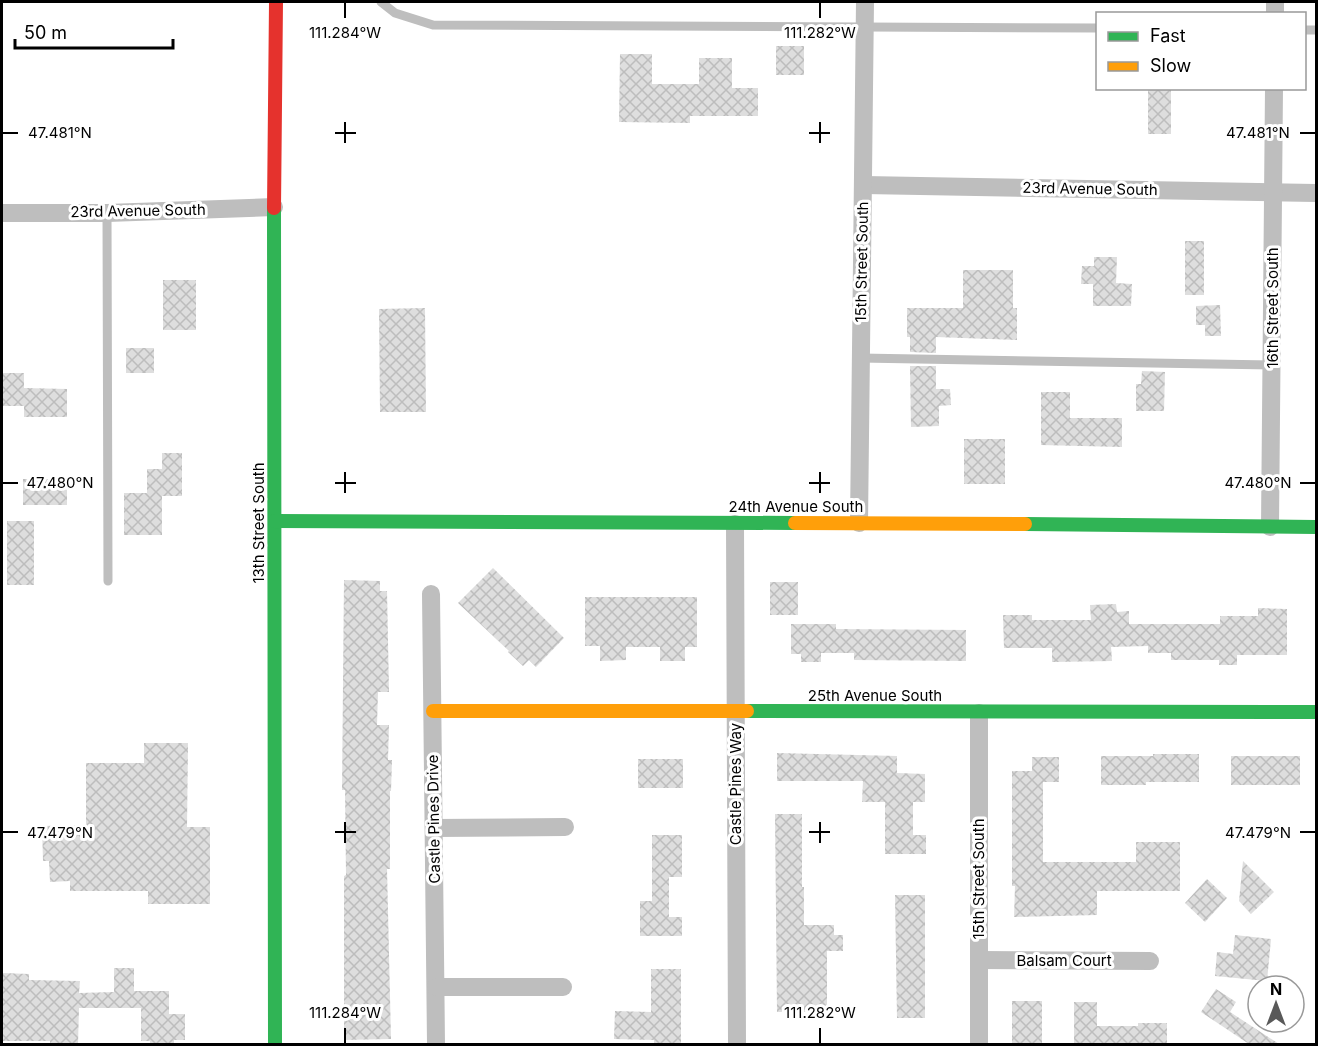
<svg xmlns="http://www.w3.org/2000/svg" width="1318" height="1046" font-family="Inter,sans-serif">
  <defs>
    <pattern id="building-cross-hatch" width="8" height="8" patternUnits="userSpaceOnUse" patternTransform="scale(1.5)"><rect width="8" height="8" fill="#dedede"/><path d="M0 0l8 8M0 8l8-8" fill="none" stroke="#bdbdbd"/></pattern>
  </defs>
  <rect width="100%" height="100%" fill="#fff"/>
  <g fill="url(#building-cross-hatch)">
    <rect x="776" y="46" width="28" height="29"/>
    <path d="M620,54H652V84H699V58H732V88H758V116H690V123L619,122Z"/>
    <rect x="1148" y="88" width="23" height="46"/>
    <rect x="1185" y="241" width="19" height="54"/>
    <path d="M1094,257H1117L1116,283L1132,284L1131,306H1093V284H1081L1082,266H1094Z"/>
    <path d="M963,270H1013V308H1017V340L936,337V353L910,352V337H907V308H963Z"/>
    <rect x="163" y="280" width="33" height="50"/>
    <path d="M1220,305L1221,336H1205V325H1196V306Z"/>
    <path d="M425,308L426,412H380L379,309Z"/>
    <rect x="126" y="348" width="28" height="25"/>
    <path d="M910,366H936V389H950L951,405L939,406V426L911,427Z"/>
    <path d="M1142,371L1165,372L1164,411H1136V384H1141Z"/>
    <path d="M2,373H24V388L67,389V417H24V406H2Z"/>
    <path d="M1041,392H1070V418H1122V447L1041,445Z"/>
    <rect x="964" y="439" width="41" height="45"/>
    <path d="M162,453H182V496H162V535H124V493H147V469H162Z"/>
    <rect x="23" y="479" width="44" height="26"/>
    <rect x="7" y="521" width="27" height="64"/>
    <path d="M493,568L564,638L536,667L529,660L523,666L508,652L509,651L458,603Z"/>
    <path d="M344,580L380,581V591H387L389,692H378L377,725H389L388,760H392L391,791H390V869H387L391,1039L344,1040V876L346,875L345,790H342Z"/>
    <rect x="770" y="582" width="28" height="33"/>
    <path d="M585,597H697V647H685V661H660V647H626V660L600,661V646H585Z"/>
    <path d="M1116,604L1117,612L1129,611V624H1220V616H1258V608L1287,609V655H1237V665H1219V660H1171V653H1148V646L1111,647L1112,661L1052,662V648H1004L1003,615H1032V620H1091L1090,605Z"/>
    <path d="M791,624H836V629L966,630V661L854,660V653H821V662H801V654H791Z"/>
    <path d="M144,743H188L187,827H210V904H148V891H70V881L50,882L49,861H43L42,826L86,825V763H144Z"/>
    <path d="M777,753L897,756V773L925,774V802H913V835H926V854H885V802H862L863,781H777Z"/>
    <path d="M1153,754H1199V782H1146V785H1101V756H1153Z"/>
    <rect x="1231" y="756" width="69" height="29"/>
    <path d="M1032,757H1059V782H1043V862H1136V842H1180V891H1097V915L1014,917L1015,886H1012V771H1032Z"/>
    <rect x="638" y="759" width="45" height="29"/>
    <path d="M775,814H802V887H804V925H834V935H843V951H827V1012H777Z"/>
    <path d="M652,835H682V877H669V917H682V936H640V901H652Z"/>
    <path d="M1243,861L1274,892L1251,914L1239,901Z"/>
    <path d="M1207,879L1227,898L1205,922L1185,903Z"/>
    <path d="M895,895H925V1018H897Z"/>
    <path d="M1235,935L1271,939L1267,981L1215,976L1217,952L1233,954Z"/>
    <path d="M114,968H134V991H169V1014H185V1040H174V1044H150V1041H141V1008H79L78,1044L50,1043V1041H2L3,973L29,974V980L80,981L79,993L114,992Z"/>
    <path d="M651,969H681V1044H654V1040L614,1039L615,1011L651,1012Z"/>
    <path d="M1216,989L1236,1002L1230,1012L1279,1044H1249L1201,1012Z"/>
    <rect x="1012" y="1001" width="30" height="43"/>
    <path d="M1074,1002H1097V1026H1138V1023H1167V1044H1074Z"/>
  </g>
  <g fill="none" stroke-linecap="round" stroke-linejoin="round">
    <g stroke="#bebebe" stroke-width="9">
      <path d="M381,2L395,13L433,25L1098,28"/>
      <path d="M1304,30H1316"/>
      <path d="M107,213L108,581"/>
      <path d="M860,358L1272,365"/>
    </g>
    <g stroke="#bebebe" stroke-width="18">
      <path d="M1275,14V2"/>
      <path d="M864,185L1316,193"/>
      <path d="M2,213H107L274,207"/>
      <path d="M859,523L865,2"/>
      <path d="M735,524L737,1044"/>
      <path d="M1270,527L1274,88"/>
      <path d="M431,594L436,1044"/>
      <path d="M434,828L565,827"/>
      <path d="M979,960L1150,961"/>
      <path d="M436,987H563"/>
      <path d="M979,1044V713"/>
    </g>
    <g stroke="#30b455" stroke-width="14">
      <path d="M274,208L275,1044"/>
      <path d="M275,521L795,523"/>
      <path d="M1025,524L1316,527"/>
      <path d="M747,711L1316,712"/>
    </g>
    <g stroke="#ff9f0a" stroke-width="14">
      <path d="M795,523L1025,524"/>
      <path d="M433,711H747"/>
    </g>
    <path stroke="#e5322d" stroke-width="14" d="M274,208L276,2"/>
  </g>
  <path fill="none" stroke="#000" stroke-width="2" d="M345,3V18M820,3V18M345,122V143M820,122V143M3,133H18M335,133H356M809,133H830M1300,133H1315M345,472V493M820,472V493M3,483H18M335,483H356M809,483H830M1300,483H1315M345,822V843M820,822V843M3,832H18M335,832H356M809,832H830M1300,832H1315M345,1028V1043M820,1028V1043"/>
  <g text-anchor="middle" stroke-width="6" stroke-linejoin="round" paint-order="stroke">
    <g font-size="15" fill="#000" stroke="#fff">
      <text transform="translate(1090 189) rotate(1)" y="5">23rd Avenue South</text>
      <text transform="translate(138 211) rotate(-1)" y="5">23rd Avenue South</text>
      <text transform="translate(862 262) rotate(-89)" y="5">15th Street South</text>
      <text transform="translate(1273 308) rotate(-90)" y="5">16th Street South</text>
      <text x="796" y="512">24th Avenue South</text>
      <text transform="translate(259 523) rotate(-90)" y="5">13th Street South</text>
      <text x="875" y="701">25th Avenue South</text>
      <text transform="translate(736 784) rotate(-90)" y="5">Castle Pines Way</text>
      <text transform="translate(434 819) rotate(-91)" y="5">Castle Pines Drive</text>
      <text transform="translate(979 879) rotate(-90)" y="5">15th Street South</text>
      <text x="1064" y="966">Balsam Court</text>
    </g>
  </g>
  <g font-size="15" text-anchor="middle" fill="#000" stroke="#fff" stroke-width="6" stroke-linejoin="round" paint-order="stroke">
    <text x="345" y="38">111.284°W</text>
    <text x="820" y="38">111.282°W</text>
    <text x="60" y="138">47.481°N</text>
    <text x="1258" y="138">47.481°N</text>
    <text x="60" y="488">47.480°N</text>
    <text x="1258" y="488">47.480°N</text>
    <text x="60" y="838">47.479°N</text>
    <text x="1258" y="838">47.479°N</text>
    <text x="345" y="1018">111.284°W</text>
    <text x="820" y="1018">111.282°W</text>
  </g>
  <rect width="1318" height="1046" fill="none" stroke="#000000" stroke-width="6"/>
  <rect x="1096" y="12" width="210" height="78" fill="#ffffff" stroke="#999999" stroke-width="1.5"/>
  <rect x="1108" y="32" width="30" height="9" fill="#30b455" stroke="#999999" stroke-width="1.5"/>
  <text x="1150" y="42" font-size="18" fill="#000000">Fast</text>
  <rect x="1108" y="62" width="30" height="9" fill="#ff9f0a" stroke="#999999" stroke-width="1.5"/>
  <text x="1150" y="72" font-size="18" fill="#000000">Slow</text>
  <g transform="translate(1276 1004)"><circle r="28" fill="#ffffff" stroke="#999999" stroke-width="1.5"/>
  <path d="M0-4.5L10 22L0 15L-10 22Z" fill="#595959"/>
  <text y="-9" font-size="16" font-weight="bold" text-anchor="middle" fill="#000000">N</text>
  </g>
  <path d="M15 39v9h158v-9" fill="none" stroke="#000000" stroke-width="3"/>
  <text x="24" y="39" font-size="18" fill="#000000" stroke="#ffffff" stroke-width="4.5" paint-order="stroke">50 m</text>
</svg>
